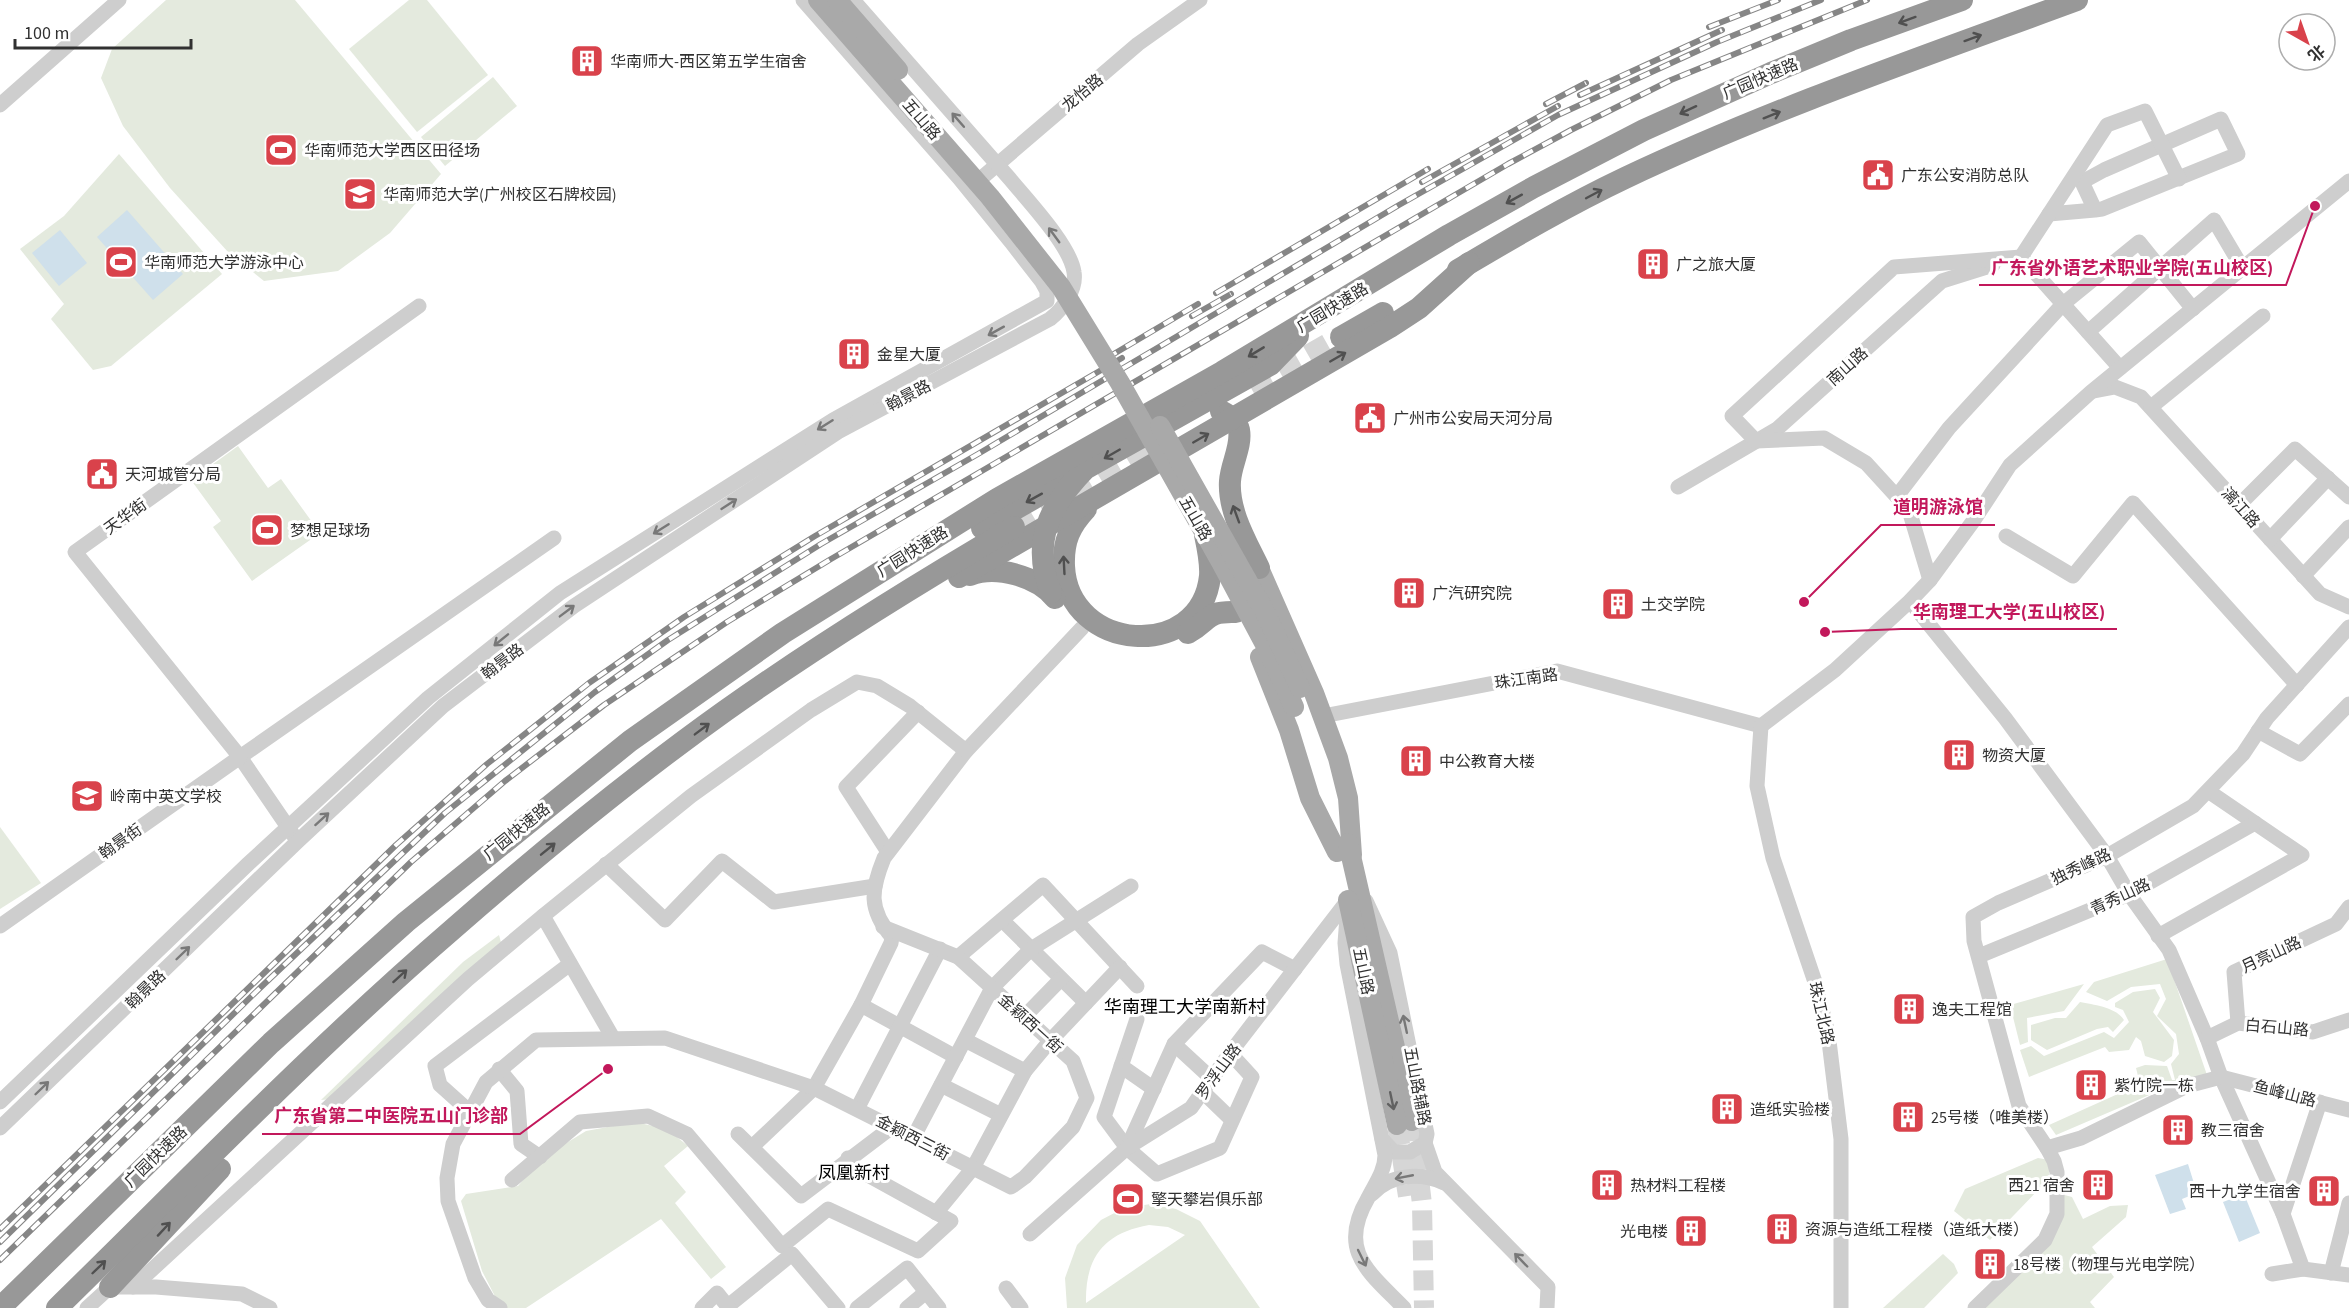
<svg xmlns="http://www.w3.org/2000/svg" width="2349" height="1308" font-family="'Source Sans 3','Noto Sans SC',sans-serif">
  <rect width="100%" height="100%" fill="#fff"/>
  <g fill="#e4eade" fill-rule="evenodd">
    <path d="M166,0H295L441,174L390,233L338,271L264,281L228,252L170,188L123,126L101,78L112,49Z"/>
    <path d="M409,0H427L488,75L417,132L349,49Z"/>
    <path d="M493,77L517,106L445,166L421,137Z"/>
    <path d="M119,154L222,274L111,366L93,370L51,319L64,304L20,249L64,216Z"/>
    <path d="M238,446L268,488L281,479L320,533L252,581L213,527L221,521L191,480Z"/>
    <path d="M0,827L41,883L0,909Z"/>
    <path d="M499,935L503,950L341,1098L321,1100L463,962Z"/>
    <path d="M2167,959L2207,1075L2182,1081L2056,1135L2049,1125L2140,1084L2136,1068L2145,1065L2167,1066L2172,1080H2175L2171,1064L2179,1054L2176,1034L2157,1016L2166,999L2160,984L2131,987L2107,1001L2086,992L2094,982Z"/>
    <path d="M2084,984L2064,1011L2027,1018L2028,1042L2020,1045L2010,1005Z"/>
    <path d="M2155,989L2160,998L2153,1012L2174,1040L2172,1056L2164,1062L2145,1056L2141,1041L2136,1037L2129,1050L2109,1052L2105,1047L2029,1077L2020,1050L2031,1046L2044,1056L2104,1032L2114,1038L2129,1022L2123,1010L2115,1007V1003L2133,992Z"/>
    <path d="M2080,1002C2094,1005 2116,1007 2124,1020L2113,1032L2108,1027L2097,1029L2047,1050L2031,1040V1025L2055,1018H2066Z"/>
    <path d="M635,1122L667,1129L688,1146L664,1166L686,1192L675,1203L726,1267L711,1279L661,1219L526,1308H501L482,1271L461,1201L466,1194L518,1186L542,1158L586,1131Z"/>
    <path d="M2038,1158L2049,1160V1176L2039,1189L1990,1240L1954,1211L1965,1189Z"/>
    <path d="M2061,1194L2072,1197L2083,1219L2110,1206L2128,1205L2126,1217L2092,1247L2114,1277L2090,1302L2095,1308H1978L2052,1237Z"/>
    <path d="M1151,1204L1176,1209L1200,1221L1260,1308H1067L1065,1278L1077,1245L1101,1220L1124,1208ZM1149,1225L1168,1227L1185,1235L1086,1303C1085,1257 1104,1233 1149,1225Z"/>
    <path d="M1943,1254L1954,1264L1958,1273L1924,1308H1883Z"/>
  </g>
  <g fill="#cfe0eb">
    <path d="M127,210L183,274L153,300L97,237Z"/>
    <path d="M60,230L87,263L59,286L32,253Z"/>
    <path d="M2188,1164L2197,1193L2182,1199L2186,1209L2170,1214L2155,1175Z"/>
    <path d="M2244,1194L2260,1233L2239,1242L2223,1202Z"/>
  </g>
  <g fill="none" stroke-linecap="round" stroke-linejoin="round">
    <g stroke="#d6d6d6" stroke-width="20" stroke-dasharray="20 10" stroke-linecap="butt">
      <path d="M1412,1121L1422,1204L1424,1308"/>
      <path d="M1397,1125L1408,1196"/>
    </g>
    <g stroke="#d6d6d6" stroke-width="22" stroke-dasharray="22 11" stroke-linecap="butt">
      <path d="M1251,388L1341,337"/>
      <path d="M1014,527L1173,433"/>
    </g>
    <g stroke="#cecece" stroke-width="15">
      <path d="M0,105L119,0"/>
      <path d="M971,187L1138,44L1200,0"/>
      <path d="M2049,214L2095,210L2102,209L2238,154L2221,119L2104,170L2082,182L2095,210"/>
      <path d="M2021,257L2107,125L2145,111L2179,179"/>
      <path d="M2021,257L2120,368"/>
      <path d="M2088,332L2214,220L2243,269"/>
      <path d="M2094,391L2115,387L2141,397L2320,594L2349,607"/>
      <path d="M2151,407L2263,316"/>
      <path d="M1678,487L1777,429L1942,281L1993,265"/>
      <path d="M1897,496L1949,428L2063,304L2139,242L2193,309"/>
      <path d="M2239,505L2295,449L2349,497"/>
      <path d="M2006,536L2073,576L2133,503L2297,685"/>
      <path d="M2270,539L2328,478"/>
      <path d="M2303,576L2349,527"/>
      <path d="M1930,580L1909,510L1866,463L1824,438L1756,441L1732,416L1894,267L2021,257"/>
      <path d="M1910,601L2005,718L2107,856L2129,894L2169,950L2207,1038L2221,1077L2283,1214L2303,1269"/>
      <path d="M1323,716L1557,671L1761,726"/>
      <path d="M1761,726L1835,670L1910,601L1930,580L1974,520L2010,465L2091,392L2349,181"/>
      <path d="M1761,726L1757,786L1773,858L1815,982L1828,1033L1841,1139V1308"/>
      <path d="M2258,731L2300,754L2349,704"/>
      <path d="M294,836L240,757L554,538"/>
      <path d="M888,852L846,787L918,712"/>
      <path d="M606,864L665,920L722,861L774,902L875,886"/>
      <path d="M1366,901L1390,953L1427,1134L1425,1143L1410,1152H1394L1382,1139"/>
      <path d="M543,916L613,1038"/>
      <path d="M1347,917L1345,943L1347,964L1385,1155C1385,1171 1375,1184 1368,1198C1337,1251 1369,1272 1404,1308"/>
      <path d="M1002,920L1086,1003"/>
      <path d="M0,926L240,757L75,552L419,306"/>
      <path d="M2158,936L2302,855L2208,791"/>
      <path d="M1979,956L2129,894L2255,823"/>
      <path d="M958,957L1043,885L1137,986"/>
      <path d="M861,1005L956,1057"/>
      <path d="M1024,1017L1061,979"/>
      <path d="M1137,1019L1104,1117L1127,1148L1157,1174L1220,1148L1252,1077L1230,1053"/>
      <path d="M2238,1023L2234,972L2336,924L2349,907"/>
      <path d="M2207,1038L2238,1023L2313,1032L2349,1020"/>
      <path d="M965,1040L1025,1071"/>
      <path d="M1174,1044L1212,1079"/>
      <path d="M1121,1066L1154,1089"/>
      <path d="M499,1069L517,1091L521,1144L540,1157"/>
      <path d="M941,1085L1001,1115"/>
      <path d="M1203,1092L1232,1120"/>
      <path d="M0,1102L248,864L428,698L560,593L833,420L1047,301V291L1042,282L1011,242L959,178L803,0"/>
      <path d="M857,1109L940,949"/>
      <path d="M469,1111L440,1085L435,1066L570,964"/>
      <path d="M0,1128L298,841L443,706L574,606L838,432L1050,319C1063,309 1077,289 1074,272C1070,245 1028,201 1010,179C958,119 905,60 853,0"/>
      <path d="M738,1134L801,1196L892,1127"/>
      <path d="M913,1138L992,988L1031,949L1131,886"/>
      <path d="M1425,1143L1435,1172L1548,1287L1547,1308"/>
      <path d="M752,1147L814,1088L861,1005L891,943L892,937C868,909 871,890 884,858L966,751L1082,628"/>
      <path d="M1127,1148L1174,1044L1262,952L1295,969"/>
      <path d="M2047,1148L2019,1106L1974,941L1973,917L1998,903L2107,856L2193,806L2243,754L2267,718L2349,627"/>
      <path d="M512,1180L580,1122L648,1116L687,1134L782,1246L828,1209L918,1251L951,1221L855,1168L848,1158"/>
      <path d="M1372,1194C1391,1174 1420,1172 1444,1183"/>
      <path d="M936,1213L973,1168L1025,1071L1050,1041L1120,967"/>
      <path d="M2283,1214L2320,1102"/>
      <path d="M1030,1234L1127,1148L1191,1108L1230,1053L1348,900"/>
      <path d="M2331,1273L2349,1203"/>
      <path d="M2272,1274L2303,1269L2349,1275"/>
      <path d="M133,1287L468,979L543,916L691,796L811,710L857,682L877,686L910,706L966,751"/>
      <path d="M1006,1288L1021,1308"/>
      <path d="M728,1306L792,1254L838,1308"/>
      <path d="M87,1308L110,1287H156L242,1294L270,1308"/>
      <path d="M500,1308L488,1300L475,1278L448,1201L447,1178L453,1144L486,1082L536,1040L665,1038L814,1088L1011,1187L1025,1177L1073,1127L1087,1098L1073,1061L958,957L883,927"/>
      <path d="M702,1308L717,1293L729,1308"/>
      <path d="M857,1308L907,1268L939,1308"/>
      <path d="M907,1308L926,1292"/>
      <path d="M1975,1308L2045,1240L2057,1214V1172L2054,1161L2047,1148L2081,1138L2187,1086L2221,1077L2349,1110"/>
    </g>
    <g stroke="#a9a9a9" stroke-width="20">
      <path d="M1246,572L1259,568L1314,693L1338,758L1348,798L1352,855"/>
      <path d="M1260,657L1289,730L1310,798L1337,852"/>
      <path d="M1348,843L1412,1121"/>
      <path d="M1348,900L1397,1125"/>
    </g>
    <g stroke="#989898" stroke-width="22">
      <path d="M1458,270C1512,238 1568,205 1625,178C1771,109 1925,56 2077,0"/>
      <path d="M1341,337L1383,313"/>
      <path d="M1221,411C1229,415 1237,421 1239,430C1242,446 1231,464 1230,481C1228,511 1246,541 1259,568"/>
      <path d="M1086,509C1070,526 1063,541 1064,566C1068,653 1201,662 1210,576C1211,563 1208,549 1205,535"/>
      <path d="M982,528L1073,476"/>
      <path d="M970,575C996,565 1037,576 1055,598"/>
      <path d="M959,577L1390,327L1419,308L1469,263"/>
      <path d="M1051,593C1031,542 1049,506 1085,469L1270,365L1298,336"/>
      <path d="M1188,633C1211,620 1205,611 1236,612"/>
      <path d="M110,1287L220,1169"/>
      <path d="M0,1308L271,1043L406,922L630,741L783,633L997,499L1222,372L1449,235L1534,187L1644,130L1771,73L1851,40L1962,0"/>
      <path d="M57,1308C188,1180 315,1048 453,929C540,853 631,778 725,711C818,645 915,585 1014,527"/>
    </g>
    <g stroke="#868686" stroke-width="6">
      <g id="rail">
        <path d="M1709,27L1778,0"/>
        <path d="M1580,95L1722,30"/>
        <path d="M1546,104L1586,83"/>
        <path d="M1422,182L1558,106"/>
        <path d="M1216,293L1428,169"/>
        <path d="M1192,316L1231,294"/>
        <path d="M1107,358L1198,304"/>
        <path d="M0,1229L396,845L487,764L589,683L684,617L815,536L1122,358"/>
        <path d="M0,1242L261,987L445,813L595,692L668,640L821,544L978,454L1399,205L1558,115L1717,42L1821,0"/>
        <path d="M0,1260L411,862L505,781L604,705L727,622L831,559L1508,164L1571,130L1671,80L1867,0"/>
      </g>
    </g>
    <use href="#rail" stroke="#fff" stroke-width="4" stroke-dasharray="11" stroke-linecap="butt"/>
    <g stroke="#a9a9a9" stroke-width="20">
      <path d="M818,0L990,197L1061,287L1120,383L1221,562L1269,652L1294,707"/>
      <path d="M837,0L898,70"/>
      <path d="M1160,426L1265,612L1300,688"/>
    </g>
  </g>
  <defs><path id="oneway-shaft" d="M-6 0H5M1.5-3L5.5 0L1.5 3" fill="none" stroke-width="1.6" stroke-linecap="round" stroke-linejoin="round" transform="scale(1.5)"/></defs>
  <g stroke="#505050">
    <use href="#oneway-shaft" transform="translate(1907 20) rotate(160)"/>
    <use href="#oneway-shaft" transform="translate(1973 38) rotate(-20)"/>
    <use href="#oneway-shaft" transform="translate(1688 110) rotate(155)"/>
    <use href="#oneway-shaft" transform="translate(1772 115) rotate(-22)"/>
    <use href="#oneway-shaft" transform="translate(1594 194) rotate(-28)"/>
    <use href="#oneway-shaft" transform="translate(1514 199) rotate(151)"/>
    <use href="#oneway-shaft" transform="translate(1256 352) rotate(149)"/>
    <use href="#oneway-shaft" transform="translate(1338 357) rotate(-30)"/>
    <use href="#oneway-shaft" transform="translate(1201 438) rotate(-30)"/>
    <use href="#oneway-shaft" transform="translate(1112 454) rotate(150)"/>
    <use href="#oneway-shaft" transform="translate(1034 498) rotate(151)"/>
    <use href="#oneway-shaft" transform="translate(1236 514) rotate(-110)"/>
    <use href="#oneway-shaft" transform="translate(1064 565) rotate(-93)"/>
    <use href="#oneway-shaft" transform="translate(702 729) rotate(-37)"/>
    <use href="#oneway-shaft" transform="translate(548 849) rotate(-39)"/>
    <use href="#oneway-shaft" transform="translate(400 976) rotate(-42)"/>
    <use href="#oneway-shaft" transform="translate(164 1229) rotate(-47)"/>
    <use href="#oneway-shaft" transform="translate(99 1267) rotate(-44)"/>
  </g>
  <g stroke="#787878">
    <use href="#oneway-shaft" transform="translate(958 120) rotate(-131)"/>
    <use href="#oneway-shaft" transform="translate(1054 235) rotate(-126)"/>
    <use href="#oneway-shaft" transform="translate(996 331) rotate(151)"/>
    <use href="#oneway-shaft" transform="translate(825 425) rotate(148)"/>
    <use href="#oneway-shaft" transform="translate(729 504) rotate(-33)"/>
    <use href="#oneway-shaft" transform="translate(661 529) rotate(148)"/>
    <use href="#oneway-shaft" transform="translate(567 611) rotate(-37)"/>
    <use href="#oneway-shaft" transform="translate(501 640) rotate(141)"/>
    <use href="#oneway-shaft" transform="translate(322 819) rotate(-42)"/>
    <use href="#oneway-shaft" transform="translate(183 953) rotate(-44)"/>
    <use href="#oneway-shaft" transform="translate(1405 1024) rotate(-102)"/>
    <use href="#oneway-shaft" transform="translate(42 1088) rotate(-44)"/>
    <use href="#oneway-shaft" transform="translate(1404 1177) rotate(169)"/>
    <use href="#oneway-shaft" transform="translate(1362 1258) rotate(64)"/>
    <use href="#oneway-shaft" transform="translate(1521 1260) rotate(-134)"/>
  </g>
  <use stroke="#616161" href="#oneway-shaft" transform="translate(1392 1101) rotate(78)"/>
  <defs>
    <g id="building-square" transform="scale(1.725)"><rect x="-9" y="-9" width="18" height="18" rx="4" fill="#d9424b" stroke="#fff"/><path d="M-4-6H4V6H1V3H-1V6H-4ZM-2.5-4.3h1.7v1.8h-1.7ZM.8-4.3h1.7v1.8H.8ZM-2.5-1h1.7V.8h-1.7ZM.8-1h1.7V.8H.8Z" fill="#fff"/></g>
    <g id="stadium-square" transform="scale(1.725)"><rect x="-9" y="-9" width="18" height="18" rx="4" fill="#d9424b" stroke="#fff"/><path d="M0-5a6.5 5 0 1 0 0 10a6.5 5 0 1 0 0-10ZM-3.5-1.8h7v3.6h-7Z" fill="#fff"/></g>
    <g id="civic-square" transform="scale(1.725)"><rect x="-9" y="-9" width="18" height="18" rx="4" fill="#d9424b" stroke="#fff"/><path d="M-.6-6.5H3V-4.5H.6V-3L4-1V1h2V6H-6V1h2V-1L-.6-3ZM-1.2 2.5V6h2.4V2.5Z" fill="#fff"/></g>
    <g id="university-square" transform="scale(1.725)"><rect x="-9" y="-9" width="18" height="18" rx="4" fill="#d9424b" stroke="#fff"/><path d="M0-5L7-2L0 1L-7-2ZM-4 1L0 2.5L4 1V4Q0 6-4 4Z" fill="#fff"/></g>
    <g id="school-square" transform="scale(1.725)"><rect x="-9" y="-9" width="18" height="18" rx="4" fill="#d9424b" stroke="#fff"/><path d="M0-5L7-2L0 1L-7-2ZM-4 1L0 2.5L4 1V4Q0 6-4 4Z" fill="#fff"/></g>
  </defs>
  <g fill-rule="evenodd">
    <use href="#building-square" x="587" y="61"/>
    <use href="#stadium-square" x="281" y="150"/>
    <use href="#civic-square" x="1878" y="175"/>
    <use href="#university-square" x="360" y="194"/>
    <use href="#stadium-square" x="121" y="262"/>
    <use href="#building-square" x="1653" y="264"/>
    <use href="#building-square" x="854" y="354"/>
    <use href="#civic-square" x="1370" y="418"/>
    <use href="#civic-square" x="102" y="474"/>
    <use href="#stadium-square" x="267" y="530"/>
    <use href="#building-square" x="1409" y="593"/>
    <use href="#building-square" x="1618" y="604"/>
    <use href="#building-square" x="1959" y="755"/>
    <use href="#building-square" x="1416" y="761"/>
    <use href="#school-square" x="87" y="796"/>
    <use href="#building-square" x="1909" y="1009"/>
    <use href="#building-square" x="2091" y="1085"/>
    <use href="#building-square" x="1727" y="1109"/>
    <use href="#building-square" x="1908" y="1117"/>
    <use href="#building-square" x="2178" y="1130"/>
    <use href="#building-square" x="1607" y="1185"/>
    <use href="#building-square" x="2098" y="1185"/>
    <use href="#building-square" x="2324" y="1191"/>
    <use href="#stadium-square" x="1128" y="1199"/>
    <use href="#building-square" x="1782" y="1229"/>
    <use href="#building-square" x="1691" y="1231"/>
    <use href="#building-square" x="1990" y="1264"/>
  </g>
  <g text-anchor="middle" stroke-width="6" stroke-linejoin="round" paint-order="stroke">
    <g font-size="16" fill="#313131" stroke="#fff" text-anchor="start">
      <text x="610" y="67">华南师大-西区第五学生宿舍</text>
      <text x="304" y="156">华南师范大学西区田径场</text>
      <text x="1901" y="181">广东公安消防总队</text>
      <text x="383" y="200">华南师范大学(广州校区石牌校园)</text>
      <text x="144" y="268">华南师范大学游泳中心</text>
      <text x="1676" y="270">广之旅大厦</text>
      <text x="877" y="360">金星大厦</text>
      <text x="1393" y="424">广州市公安局天河分局</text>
      <text x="125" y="480">天河城管分局</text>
      <text x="290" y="536">梦想足球场</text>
      <text x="1432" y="599">广汽研究院</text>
      <text x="1641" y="610">土交学院</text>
      <text x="1982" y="761">物资大厦</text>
      <text x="1439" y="767">中公教育大楼</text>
      <text x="110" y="802">岭南中英文学校</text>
      <text x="1932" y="1015">逸夫工程馆</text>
      <text x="2114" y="1091">紫竹院一栋</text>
      <text x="1750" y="1115">造纸实验楼</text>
      <text x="1931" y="1123">25号楼（唯美楼）</text>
      <text x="2201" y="1136">教三宿舍</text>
      <text x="1630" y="1191">热材料工程楼</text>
      <text x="2075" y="1191" text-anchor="end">西21 宿舍</text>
      <text x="2301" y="1197" text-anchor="end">西十九学生宿舍</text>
      <text x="1151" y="1205">擎天攀岩俱乐部</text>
      <text x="1805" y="1235">资源与造纸工程楼（造纸大楼）</text>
      <text x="1668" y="1237" text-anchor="end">光电楼</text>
      <text x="2013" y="1270">18号楼（物理与光电学院）</text>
    </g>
    <g font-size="16" fill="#313131" stroke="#fff">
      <text transform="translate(1760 78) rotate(-23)" y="6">广园快速路</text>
      <text transform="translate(1082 92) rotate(-40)" y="6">龙怡路</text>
      <text transform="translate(922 119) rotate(49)" y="6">五山路</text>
      <text transform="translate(1332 307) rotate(-31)" y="6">广园快速路</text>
      <text transform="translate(1847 366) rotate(-42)" y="6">南山路</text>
      <text transform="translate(908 395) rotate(-28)" y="6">翰景路</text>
      <text transform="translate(2241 507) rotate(48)" y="6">漓江路</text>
      <text transform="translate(125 516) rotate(-36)" y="6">天华街</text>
      <text transform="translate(1196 518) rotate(60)" y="6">五山路</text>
      <text transform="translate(912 551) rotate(-32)" y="6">广园快速路</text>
      <text transform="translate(502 661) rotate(-37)" y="6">翰景路</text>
      <text transform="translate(1526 678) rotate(-8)" y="6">珠江南路</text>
      <text transform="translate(516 831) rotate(-39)" y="6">广园快速路</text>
      <text transform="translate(120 841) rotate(-35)" y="6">翰景街</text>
      <text transform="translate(2081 866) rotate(-25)" y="6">独秀峰路</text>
      <text transform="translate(2120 896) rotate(-25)" y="6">青秀山路</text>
      <text transform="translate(2271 954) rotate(-25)" y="6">月亮山路</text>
      <text transform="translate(1364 971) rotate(78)" y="6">五山路</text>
      <text transform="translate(145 989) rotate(-44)" y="6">翰景路</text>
      <text transform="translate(1822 1013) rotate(77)" y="6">珠江北路</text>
      <text transform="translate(1031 1023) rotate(42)" y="6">金颖西一街</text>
      <text transform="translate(2277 1027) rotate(5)" y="6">白石山路</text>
      <text transform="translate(1218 1071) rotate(-54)" y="6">罗浮山路</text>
      <text transform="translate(1418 1086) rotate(79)" y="6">五山路辅路</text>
      <text transform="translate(2285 1093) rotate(14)" y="6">鱼峰山路</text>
      <text transform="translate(913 1137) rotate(27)" y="6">金颖西三街</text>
      <text transform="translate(155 1156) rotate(-44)" y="6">广园快速路</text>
    </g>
    <g font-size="18" fill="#000" stroke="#fff">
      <text x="1185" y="1013">华南理工大学南新村</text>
      <text x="854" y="1179">凤凰新村</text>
    </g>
  </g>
  <path fill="none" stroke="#c2185b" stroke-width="2" d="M2315 206L2286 285H1979M1804 602L1881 525H1995M1825 632L1901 629H2117M608 1069L520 1134H262"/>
  <g fill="#c2185b" stroke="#fff" stroke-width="2">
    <circle cx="2315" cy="206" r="6"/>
    <circle cx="1804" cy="602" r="6"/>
    <circle cx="1825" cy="632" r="6"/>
    <circle cx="608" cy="1069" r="6"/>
  </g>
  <g font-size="18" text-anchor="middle" font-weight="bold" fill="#c2185b" stroke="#fff" stroke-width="6" stroke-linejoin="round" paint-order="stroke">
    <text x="2132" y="274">广东省外语艺术职业学院(五山校区)</text>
    <text x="1938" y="513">道明游泳馆</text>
    <text x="2009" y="618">华南理工大学(五山校区)</text>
    <text x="391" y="1122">广东省第二中医院五山门诊部</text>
  </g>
  <g transform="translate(2307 42) rotate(140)"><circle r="28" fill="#ffffff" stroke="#adadad" stroke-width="1.5"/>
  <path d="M0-4.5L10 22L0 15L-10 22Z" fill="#d9424b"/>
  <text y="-9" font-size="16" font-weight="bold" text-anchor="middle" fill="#313131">北</text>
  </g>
  <path d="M15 39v9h176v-9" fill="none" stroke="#313131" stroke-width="3"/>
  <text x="24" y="39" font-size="18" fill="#313131" stroke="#ffffff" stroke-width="4.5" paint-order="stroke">100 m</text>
</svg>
